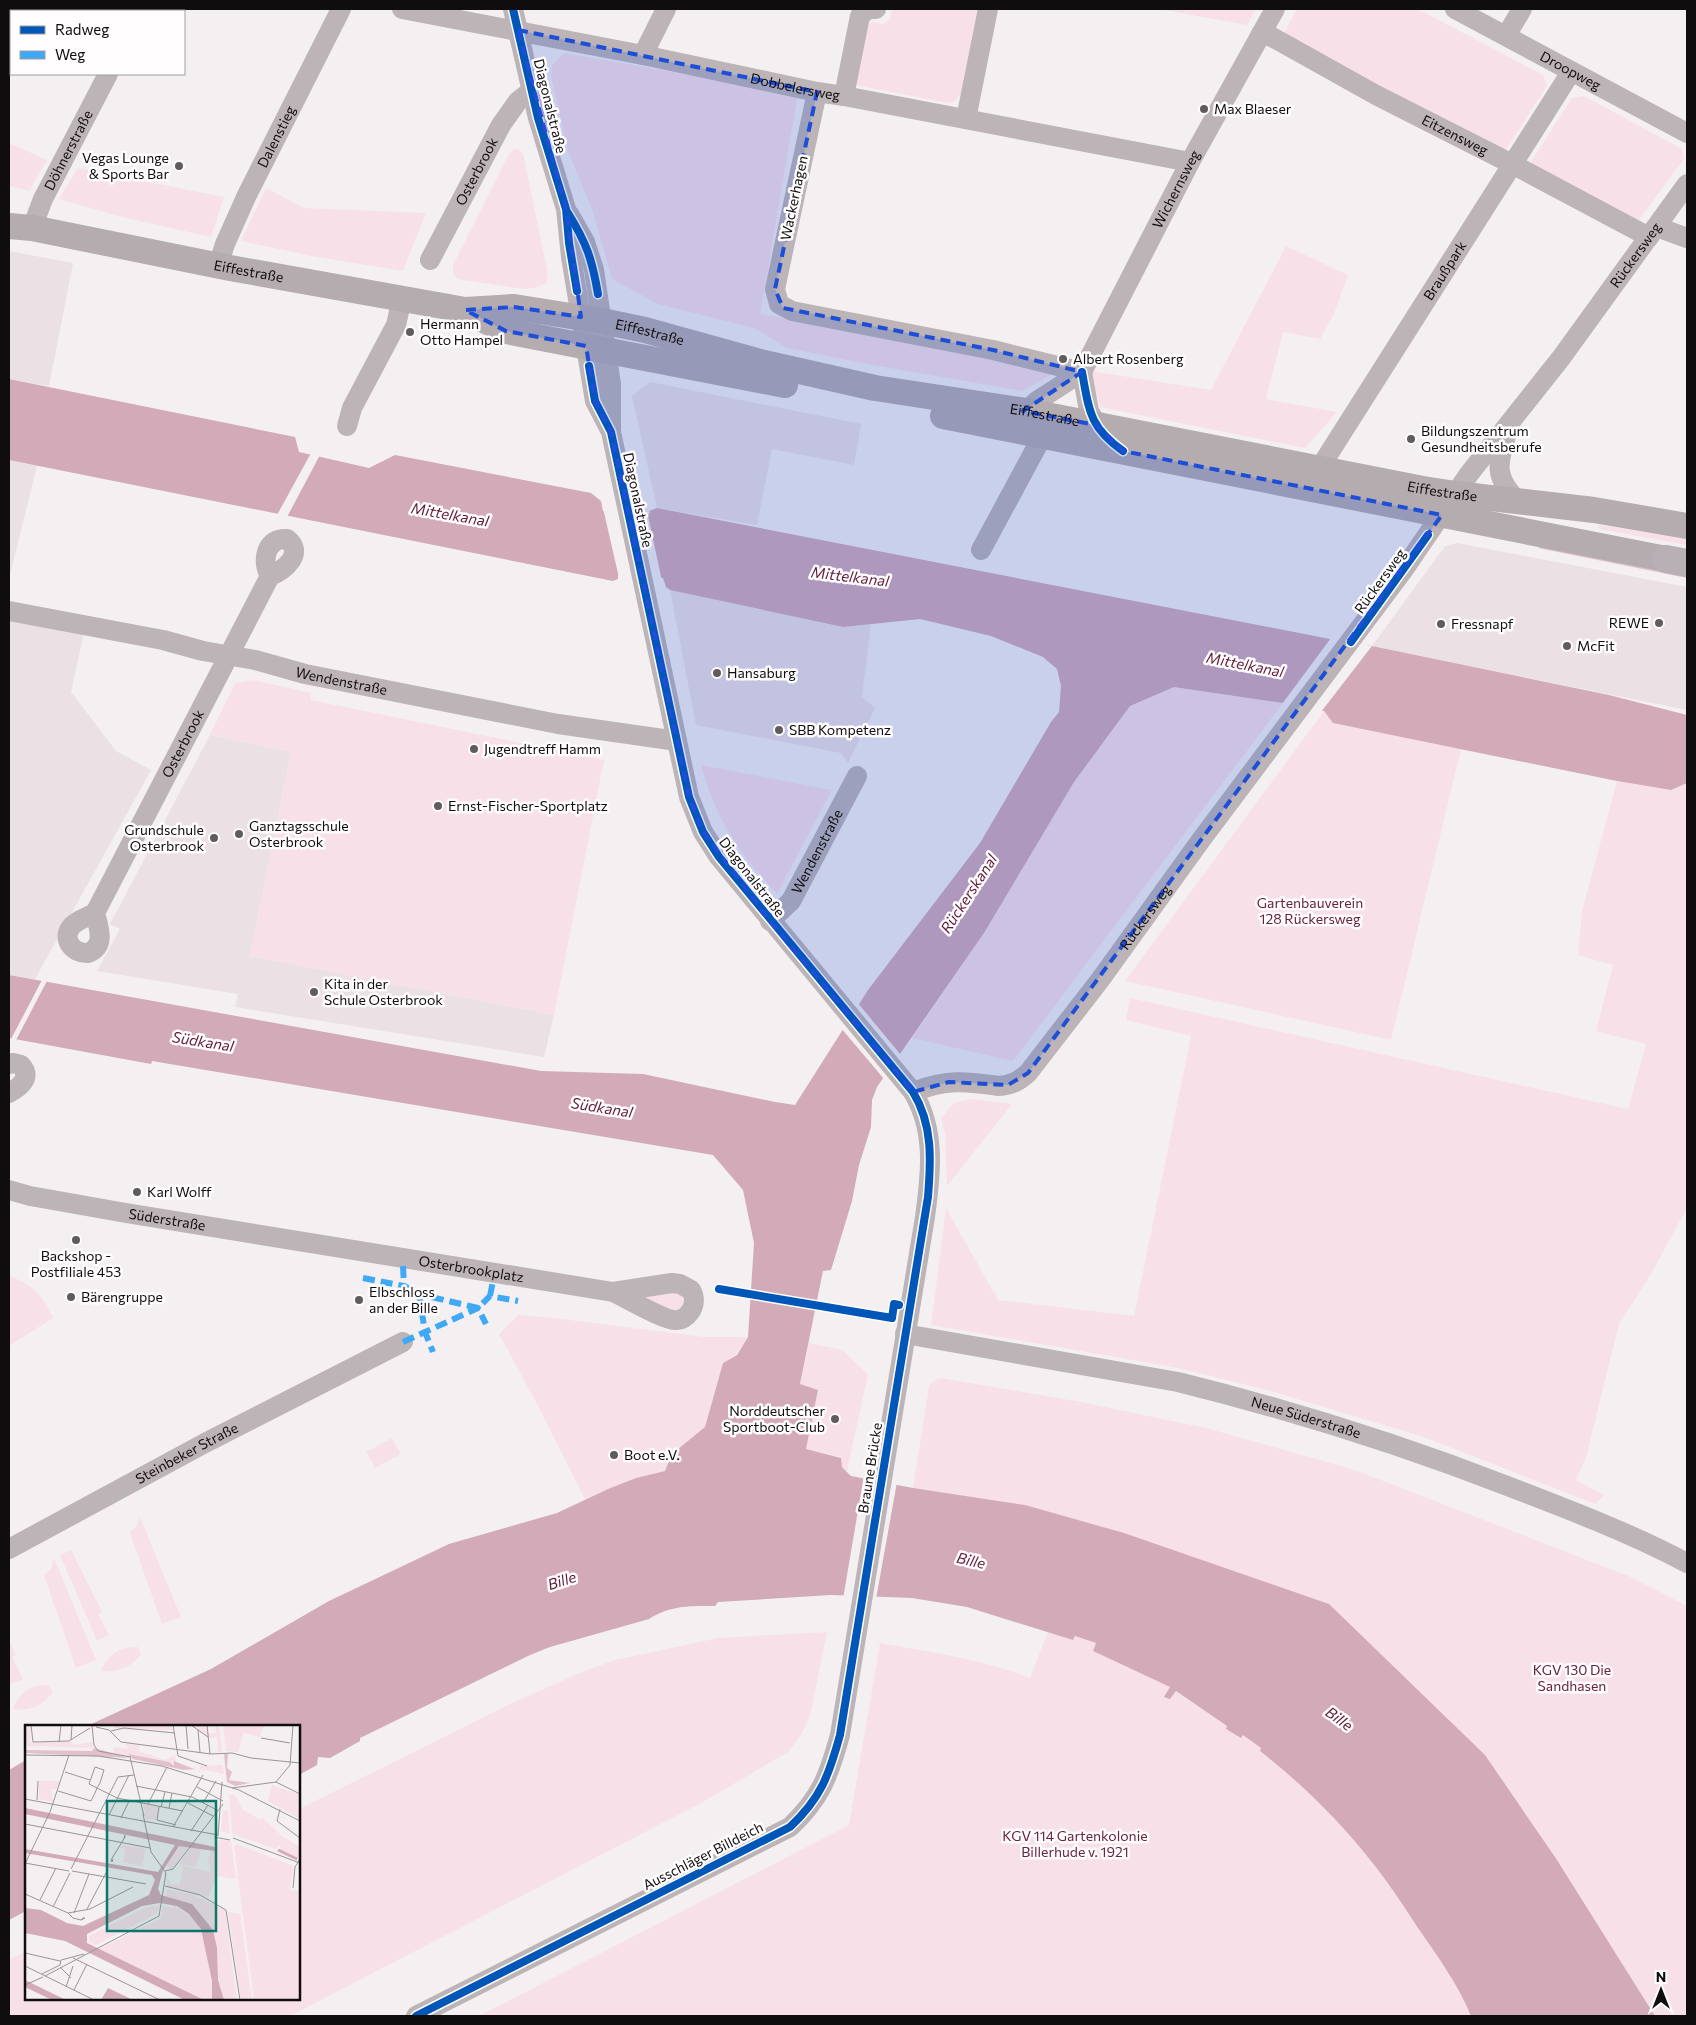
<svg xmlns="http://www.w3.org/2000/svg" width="1696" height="2025" font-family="Commissioner,sans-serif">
  <rect width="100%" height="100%" fill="#f4f0f1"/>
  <g fill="#ebe0e3">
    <path d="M9,251L73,263L49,386L9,379Z"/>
    <path d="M650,382L861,424L854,465L772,449L757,525L657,508L632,396Z"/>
    <path d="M9,460L37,466L9,579Z"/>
    <path d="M1457,543L1687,587V710L1372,646L1445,546Z"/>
    <path d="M670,590L842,627L871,624L862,697L875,708L848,763L841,753L696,725Z"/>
    <path d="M9,609L86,623L71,692L116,751L151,770L35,979L9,975Z"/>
    <path d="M210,735L291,752L250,956L554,1015L544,1057L235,1007L238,994L97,971L120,929L110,924Z"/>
  </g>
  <g fill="#f8e0e8">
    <path d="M9,9H43L42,11H11V73L9,78Z"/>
    <path d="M892,9H980L963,92L953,102H943L855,85L867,25L873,22L883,24L890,19Z"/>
    <path d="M1159,9H1256L1247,25Z"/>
    <path d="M1297,9H1418L1543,75L1547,86L1504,152L1283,35Z"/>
    <path d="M564,53L798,94L760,314L1060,370L1022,391L867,364L787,348L754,328L658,304L612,279L593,212L568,151L551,76L552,66Z"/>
    <path d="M1584,96L1682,149L1684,159L1637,222L1529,165L1572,98Z"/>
    <path d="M9,143L47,160L29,191L9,186Z"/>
    <path d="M514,149H518L523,154L548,274L547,283L535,288L523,289L457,279L453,272V265L509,154Z"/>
    <path d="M78,168L224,197L211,237L122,217L59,199Z"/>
    <path d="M266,188L304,208L426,213L403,271L311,256L241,241Z"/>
    <path d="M1286,246L1348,275L1334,314L1320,339L1283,332L1266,399L1337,412L1305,448L1100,407L1091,371L1211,390Z"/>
    <path d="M1599,525L1687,538V545L1599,529Z"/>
    <path d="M254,680L311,693V700L604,760L554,1015L250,956L291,752L210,735L235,683Z"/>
    <path d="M1174,687L1283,703L1013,1061L912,1038L984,933L1074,782L1130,706Z"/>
    <path d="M1324,711L1333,723L1461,749L1391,1040L1125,981Z"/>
    <path d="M701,765L832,790L777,894C738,851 717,822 701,765Z"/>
    <path d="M1617,781L1670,790L1687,783V1208L1650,1276L1619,1324L1586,1457L1576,1480L1604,1495L1595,1504L1424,1437L1267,1390L1178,1368L931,1325L946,1208L998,1300L1134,1316L1191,1036L1126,1020L1130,998L1628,1109L1646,1044L1596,1031L1613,965L1578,955L1582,911Z"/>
    <path d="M972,1099L1012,1104L947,1186L945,1134L941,1118L954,1103Z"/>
    <path d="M9,1276C31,1283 44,1297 53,1318L9,1346Z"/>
    <path d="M674,1293L681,1296L684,1302L680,1309L676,1311L647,1300L646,1297L648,1295Z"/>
    <path d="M518,1315L554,1318L704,1337H748L736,1354L723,1363L705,1427L672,1454L665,1471L636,1478L585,1499L538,1406L499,1334Z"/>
    <path d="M809,1343L842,1350L868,1374L847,1471L842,1467L841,1457L806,1449L818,1390L800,1385Z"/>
    <path d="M941,1378L1081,1402L1206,1428L1355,1470L1631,1577L1687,1606V2016H1655L1557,1860L913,1488L929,1385L935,1380Z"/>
    <path d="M392,1438L401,1454L375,1468L366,1452Z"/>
    <path d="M139,1515L181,1617L162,1624L130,1533L137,1525Z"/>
    <path d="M71,1550L102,1612L98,1614L109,1635L97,1641L60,1555Z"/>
    <path d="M54,1558L96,1660L76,1668L44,1575L51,1569Z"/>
    <path d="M827,1632L810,1716L801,1735L788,1752L703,1802L290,2016H9V1960L26,1951V1999H299V1809L512,1703L582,1672L615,1660L718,1638Z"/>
    <path d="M1048,1632L1073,1640L1075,1636L1096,1643L1093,1651L1170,1687L1165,1697L1175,1691L1227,1726L1226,1729L1241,1738L1243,1735L1261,1748L1260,1751C1302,1784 1342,1823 1375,1866C1390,1885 1403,1905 1416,1925C1436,1954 1458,1984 1471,2016H479L849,1825L880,1643C930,1652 982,1659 1030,1678Z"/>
    <path d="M9,1640L16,1655L12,1657L23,1679L11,1684L9,1679Z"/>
    <path d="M138,1647L141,1654C132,1667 117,1673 101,1671C108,1654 120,1646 138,1647Z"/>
    <path d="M49,1685L53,1692C43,1706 29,1712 13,1709C19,1692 31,1684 49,1685Z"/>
  </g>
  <path fill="#e1c0ca" d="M1545,544L1687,572V578L1538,548Z"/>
  <g fill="#d2aab8">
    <path d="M9,379L295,437L299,452L369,468L395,455L591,493L601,501L603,511L650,514L649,511L657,508L1340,641L1372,646L1609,695L1687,715V783L1671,790L1617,781L1333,723L1324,711L1283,703L1174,687L1130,706L1074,782L984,933L877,1087L872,1100L871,1127L859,1165L852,1201L831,1270L823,1271L800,1384L818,1390L806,1449L841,1458L842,1467L851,1476L913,1488L1025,1505L1124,1533L1329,1604L1485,1755L1557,1860L1655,2016H1471C1458,1984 1436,1954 1416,1925C1403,1905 1390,1885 1375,1866C1342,1823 1302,1784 1260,1751L1261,1748L1243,1735L1241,1738L1226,1729L1227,1726L1176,1691L1170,1699L1164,1697L1170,1687L1093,1651L1096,1643L1075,1636L1073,1640L967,1607L912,1598L831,1595L718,1602L715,1606C690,1606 671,1605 649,1619L550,1647L530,1655L360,1738V1741L330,1758L318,1757L317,1765L299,1775V1726H87L211,1669L329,1601L449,1544L557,1513L608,1489L636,1478L665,1471L672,1454L705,1427L723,1363L737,1355L748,1337L754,1243L743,1190L713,1155L152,1061L151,1064L9,1038V975L541,1071L643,1074L775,1102L795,1105L868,990L980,843L1051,722L1059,712L1061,686L1057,669L1043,657L991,636L920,619L843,627L670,590L666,587L663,578L618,575V579L613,581L9,460Z"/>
    <path d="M26,1760V1911L9,1920V1770Z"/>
  </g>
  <g fill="#f4f0f1">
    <path d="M311,453L320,455L287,517L277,515Z"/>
    <path d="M603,508L647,511L662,581L619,578Z"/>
    <path d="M1331,638L1372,646L1321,712L1282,704Z"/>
    <path d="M43,978L48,979L15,1042L10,1041Z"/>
    <path d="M857,1002L901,1055L884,1079L841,1028Z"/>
    <path d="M748,1290L820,1303L818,1310L748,1297Z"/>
    <path d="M864,1475L897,1482L876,1599H843Z"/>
  </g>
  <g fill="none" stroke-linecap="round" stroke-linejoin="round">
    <g stroke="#bcb4b6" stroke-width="20">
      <path id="s1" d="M402,9L643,55L817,92L844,96L1190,162"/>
      <path id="s2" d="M1455,9L1687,133"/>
      <path d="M140,11L142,9"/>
      <path id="s3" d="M1261,34L1272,37L1376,95L1512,164L1649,237"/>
      <path d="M1506,36L1522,9"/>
      <path d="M643,55L666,9"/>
      <path d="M817,92L775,289L779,304L792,311L993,350L1082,372"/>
      <path d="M844,96L860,16L868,9H876"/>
      <path d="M966,119L988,9"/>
      <path d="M569,214L585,242L594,270L611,384V430"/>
      <path d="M1657,227L1687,238"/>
      <path id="s4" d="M32,228L43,199L108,74"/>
      <path id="s5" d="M430,260L501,125L518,101L532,90"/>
      <path id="s6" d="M218,266L225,244L247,195L341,9"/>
      <path d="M1082,372L1089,411L1102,433"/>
      <path id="s7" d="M1026,411L1037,401L1082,372L1190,162L1275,9"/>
      <path d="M347,426L352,408L396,325L402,299"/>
      <path d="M1507,433C1497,464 1494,478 1518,501"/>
      <path id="s8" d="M1319,469L1571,72"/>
      <path d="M981,550L1043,435"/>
      <path id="s9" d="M9,611L163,640L203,651L255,660L305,674L558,724L677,741"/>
      <path id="s10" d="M95,913C99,928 106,946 88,953C74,954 61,940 71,927C76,920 88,917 95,913L270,576C285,570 305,553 287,539C266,537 261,561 270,576"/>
      <path id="s11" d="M770,921L791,901L857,776"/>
      <path d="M9,1064L13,1063L21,1065C32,1078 20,1087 9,1093"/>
      <path id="s12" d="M913,1092C946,1079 965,1081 999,1086C1012,1085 1019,1081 1028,1073L1100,980L1201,840L1402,572L1469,474L1561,358L1687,184"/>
      <path id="s13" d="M9,1190L30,1196L126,1213L613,1292"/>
      <path d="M672,1283L680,1284L691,1290C695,1297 695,1305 690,1312C687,1316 682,1320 677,1320C667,1322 624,1297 613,1292Z"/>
      <path id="s14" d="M905,1334L1178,1382C1291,1410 1402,1445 1510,1487C1570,1510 1630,1533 1687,1563"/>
      <path id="s15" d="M9,1549L205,1443L403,1342"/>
      <path d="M416,2016L790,1827C821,1798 829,1775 840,1735L925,1217C931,1173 936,1131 913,1092L719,857L703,832L689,797L611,432L595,401L571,257L566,209L538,118L513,9"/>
    </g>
    <g stroke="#b4acaf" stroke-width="26">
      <path id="s16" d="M9,226L32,228L230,268L465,310L514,307L602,321L645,330L764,363L875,388L1026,411L1423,489L1456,494L1594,510L1687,526"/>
      <path d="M466,311L506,331L785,385"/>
      <path d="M943,416L1666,559"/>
    </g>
    <path stroke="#b8b0b4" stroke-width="28" d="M1666,559L1687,563"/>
    <g stroke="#3fa9f5" stroke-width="6" stroke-dasharray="12 6" stroke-linecap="butt">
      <path d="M403,1266L404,1286"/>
      <path d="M363,1278L404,1286L419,1294L478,1308L490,1296L518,1301"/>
      <path d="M419,1294L425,1332L433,1352"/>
      <path d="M490,1296L493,1281"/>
      <path d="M403,1342L478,1308L486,1324"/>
    </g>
    <g stroke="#fffdfe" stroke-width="11">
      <g id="cycleway">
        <path d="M513,9L538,118L566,209L569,243L577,291"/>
        <path d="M568,213C587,244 592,259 598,294"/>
        <path d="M1082,372C1089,410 1089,427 1123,451"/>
        <path d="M1351,642L1428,535"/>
        <path d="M719,1289L892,1318L894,1304L899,1305"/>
        <path d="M416,2016L790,1827C821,1798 829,1775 840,1735L928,1197C931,1160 933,1125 913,1092L719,857L703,832L689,797L611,432L595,401L589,366"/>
      </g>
    </g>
    <use href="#cycleway" stroke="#0057b8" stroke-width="8"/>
  </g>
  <path fill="#1d4ed8" fill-opacity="0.2" stroke="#1d4ed8" stroke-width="4" stroke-dasharray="10 6" stroke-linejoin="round" d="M518,30L817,92L775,289L783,308L993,350L1082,372L1023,411L1096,425L1123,451L1442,515L1028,1073L1008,1085L949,1082L913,1092L770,921L703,832L689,797L611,432L595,401L586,346L506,331L465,310L514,307L581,317L566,209Z"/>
  <g fill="#605c5d" stroke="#fffdfe" stroke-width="2">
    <circle cx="1204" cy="109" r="5"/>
    <circle cx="179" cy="166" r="5"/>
    <circle cx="410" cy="332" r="5"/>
    <circle cx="1063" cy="359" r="5"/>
    <circle cx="1411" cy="439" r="5"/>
    <circle cx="1659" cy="623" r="5"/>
    <circle cx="1441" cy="624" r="5"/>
    <circle cx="1567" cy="646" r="5"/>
    <circle cx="717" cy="673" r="5"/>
    <circle cx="779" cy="730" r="5"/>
    <circle cx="474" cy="749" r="5"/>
    <circle cx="438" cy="806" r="5"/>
    <circle cx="239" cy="834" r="5"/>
    <circle cx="214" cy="838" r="5"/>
    <circle cx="314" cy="992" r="5"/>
    <circle cx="137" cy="1192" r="5"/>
    <circle cx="76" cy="1240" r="5"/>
    <circle cx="71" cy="1297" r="5"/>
    <circle cx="359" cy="1300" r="5"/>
    <circle cx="835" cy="1419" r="5"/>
    <circle cx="614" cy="1455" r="5"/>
  </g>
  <g text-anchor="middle" stroke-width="5" stroke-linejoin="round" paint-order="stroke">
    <g font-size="14" fill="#100d0e" stroke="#fffdfe">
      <text dy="5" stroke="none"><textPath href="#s2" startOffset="131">Droopweg</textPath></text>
      <text dy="5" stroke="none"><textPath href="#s1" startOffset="401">Dobbelersweg</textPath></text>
      <text transform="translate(550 106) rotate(76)" y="5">Diagonalstraße</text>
      <text dy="5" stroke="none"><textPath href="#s3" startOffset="219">Eitzensweg</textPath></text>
      <text dy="5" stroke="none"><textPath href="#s6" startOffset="142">Dalenstieg</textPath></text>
      <text dy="5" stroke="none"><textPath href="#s4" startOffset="86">Döhnerstraße</textPath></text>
      <text dy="5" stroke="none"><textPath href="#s5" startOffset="100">Osterbrook</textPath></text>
      <text dy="5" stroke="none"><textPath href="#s7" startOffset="274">Wichernsweg</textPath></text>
      <text transform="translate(794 198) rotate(-78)" y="5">Wackerhagen</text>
      <text dy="5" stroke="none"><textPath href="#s12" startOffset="1139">Rückersweg</textPath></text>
      <text dy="5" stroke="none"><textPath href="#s8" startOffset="235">Braußpark</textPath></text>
      <text dy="5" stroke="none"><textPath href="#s16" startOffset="244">Eiffestraße</textPath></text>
      <text dy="5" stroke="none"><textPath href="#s16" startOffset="651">Eiffestraße</textPath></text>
      <text dy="5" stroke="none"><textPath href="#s16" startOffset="1055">Eiffestraße</textPath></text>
      <text dy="5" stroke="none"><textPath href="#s16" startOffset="1460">Eiffestraße</textPath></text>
      <text transform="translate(638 500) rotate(78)" y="5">Diagonalstraße</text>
      <text transform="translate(1380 581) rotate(-54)" y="5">Rückersweg</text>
      <text dy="5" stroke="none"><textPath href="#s9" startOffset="340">Wendenstraße</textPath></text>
      <text dy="5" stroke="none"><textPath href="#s10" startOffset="304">Osterbrook</textPath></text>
      <text dy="5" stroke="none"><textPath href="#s11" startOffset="85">Wendenstraße</textPath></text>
      <text transform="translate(752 877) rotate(52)" y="5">Diagonalstraße</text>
      <text dy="5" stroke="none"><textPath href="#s12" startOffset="315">Rückersweg</textPath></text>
      <text dy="5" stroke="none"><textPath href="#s13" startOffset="161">Süderstraße</textPath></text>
      <text dy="5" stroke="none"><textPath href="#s13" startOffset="469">Osterbrookplatz</textPath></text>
      <text dy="5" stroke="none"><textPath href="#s14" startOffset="410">Neue Süderstraße</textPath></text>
      <text dy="5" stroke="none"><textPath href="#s15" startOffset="202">Steinbeker Straße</textPath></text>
      <text transform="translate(870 1468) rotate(-81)" y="5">Braune Brücke</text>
      <text transform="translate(703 1856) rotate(-27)" y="5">Ausschläger Billdeich</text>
    </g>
    <g font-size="14" fill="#100d0e" stroke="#fffdfe" text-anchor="start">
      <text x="1214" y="114">Max Blaeser</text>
      <text x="169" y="163" text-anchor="end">Vegas Lounge<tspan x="169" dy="16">&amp; Sports Bar</tspan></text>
      <text x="420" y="329">Hermann<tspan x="420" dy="16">Otto Hampel</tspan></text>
      <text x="1073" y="364">Albert Rosenberg</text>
      <text x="1421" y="436">Bildungszentrum<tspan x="1421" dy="16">Gesundheitsberufe</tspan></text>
      <text x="1649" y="628" text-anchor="end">REWE</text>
      <text x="1451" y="629">Fressnapf</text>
      <text x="1577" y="651">McFit</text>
      <text x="727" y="678">Hansaburg</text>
      <text x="789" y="735">SBB Kompetenz</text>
      <text x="484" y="754">Jugendtreff Hamm</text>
      <text x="448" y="811">Ernst-Fischer-Sportplatz</text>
      <text x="249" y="831">Ganztagsschule<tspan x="249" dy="16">Osterbrook</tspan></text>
      <text x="204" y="835" text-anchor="end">Grundschule<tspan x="204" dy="16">Osterbrook</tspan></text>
      <text x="324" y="989">Kita in der<tspan x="324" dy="16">Schule Osterbrook</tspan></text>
      <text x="147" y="1197">Karl Wolff</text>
      <text x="76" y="1261" text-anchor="middle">Backshop -<tspan x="76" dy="16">Postfiliale 453</tspan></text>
      <text x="369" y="1297">Elbschloss<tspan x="369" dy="16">an der Bille</tspan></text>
      <text x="81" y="1302">Bärengruppe</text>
      <text x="825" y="1416" text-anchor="end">Norddeutscher<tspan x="825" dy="16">Sportboot-Club</tspan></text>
      <text x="624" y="1460">Boot e.V.</text>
    </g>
    <g font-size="14" fill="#67233f" stroke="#fffdfe">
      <text x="1310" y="908">Gartenbauverein<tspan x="1310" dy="16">128 Rückersweg</tspan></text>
      <text x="1572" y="1675">KGV 130 Die<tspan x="1572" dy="16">Sandhasen</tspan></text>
      <text x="1075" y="1841">KGV 114 Gartenkolonie<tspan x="1075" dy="16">Billerhude v. 1921</tspan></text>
    </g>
    <g font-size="15" font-style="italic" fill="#601c39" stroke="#fffdfe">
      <text transform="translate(450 515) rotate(10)" y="5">Mittelkanal</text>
      <text transform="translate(850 577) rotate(7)" y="5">Mittelkanal</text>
      <text transform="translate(1245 665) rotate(11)" y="5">Mittelkanal</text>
      <text transform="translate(969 894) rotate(-57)" y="5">Rückerskanal</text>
      <text transform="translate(203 1042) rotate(9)" y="5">Südkanal</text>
      <text transform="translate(602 1108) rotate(9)" y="5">Südkanal</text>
      <text transform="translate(971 1561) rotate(13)" y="5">Bille</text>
      <text transform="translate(562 1581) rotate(-18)" y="5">Bille</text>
      <text transform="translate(1339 1719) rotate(36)" y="5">Bille</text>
    </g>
  </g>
  <g transform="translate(25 1725)">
    <rect width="275" height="275" fill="#f4f0f1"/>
    <path d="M0,0H5V17H46L49,20L67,17L69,23L0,21ZM88,0H146L147,5L89,3ZM168,0H181L183,8H191L190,0H194L197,27H193L192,12L184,13ZM198,0H239L235,12L219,8L213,27L201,26ZM100,19L114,20V26L139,35L150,30L151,38L168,43L171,40L170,45H159L88,28L89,22L104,24ZM198,40L199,49L176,44L174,48L175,41ZM14,56H35L32,64H26L28,77L14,74ZM247,60L275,70V94L243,76ZM204,70H210L218,85L236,95L237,92L257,111L275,122L273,136L252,126L256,122L253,120L251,124L207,109ZM118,79L133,82L131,96L121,94ZM198,85H203L205,109L196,106ZM193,115L206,116L211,154L191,151L184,172L142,161V153L146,159L155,160L158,142L154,140L186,147L183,134L186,126L192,124ZM211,119L269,141L264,165L275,166V275H229L209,122ZM97,120L121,124L117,141L98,137L100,124L95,123ZM154,121H164L147,144L140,142ZM167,121L176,124L171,142L154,139ZM142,164L169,170L200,185L212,275H199L193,255L192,223L188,205L140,171ZM135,180L132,188L127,191L71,220L64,217V211L101,192L119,183ZM149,180L169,194L178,209L189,270L187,275H179L74,224L136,193L138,181L148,183ZM203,187L215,189L227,275H216Z" fill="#f8e0e8"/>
    <path d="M69,23L105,33L0,28V25L67,26ZM103,29L144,37L149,41V36L169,44L159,45L108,34ZM199,29H203L202,43L207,47L204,55L225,58L210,61L202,57Z" fill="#e1c0ca"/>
    <path d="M0,83L190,122L192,125L189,126L154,121L138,145L133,164L136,170L167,179L188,205L192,223L193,255L199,275H187V256L176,204L164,189L152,181L135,178L117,181L62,209V218L179,275H160L40,216L0,208V183L16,185L42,198L58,201L124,170L130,155L127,150L0,128V124L133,147L150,120L0,89ZM0,255L41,275H27L0,262ZM83,263L108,275H76Z" fill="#d2aab8"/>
    <path fill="none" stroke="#d2aab8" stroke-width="2.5" d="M253,125L272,134"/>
    <path fill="none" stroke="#999596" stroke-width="1" d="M6,0L8,17L44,16L65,3M148,0L153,31L182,41M161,0L163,24M166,0L183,12M182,0L185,29M67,1L69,20L73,26L106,32M71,2L84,5L96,17L186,29L207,28L226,33L275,38M173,5L175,27M86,6L99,3L150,8M236,13L265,18M46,15L47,0M34,17L36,0M0,30L73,31L137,41L214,65L275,96M105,32L119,91M40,47L65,55M251,57L265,40L268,0M111,61L167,72L192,85M172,62L198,76M207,63L251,57L275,69M33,66L66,76L70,68L72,63L75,58L79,45L70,42L64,59L92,73L158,86M0,74L193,110M12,75L13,56M163,78L188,91M178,78L191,56M123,79L142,42M134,82L132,95L151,100M136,82L140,67M144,83L147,68M255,84L252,96L275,113M84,90L104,50M96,93L104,76M0,99L125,123M148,102L178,50M166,106L183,80M193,111L197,57M189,112L205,115M208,113L275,138M88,134L87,137L86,135L100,112V110L99,113M0,138L44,146M0,139L25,87L44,30M46,144L93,52L109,50M47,146L121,159M140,146L148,144L198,79M140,161L175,170L201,185L215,275M268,163L270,142L275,134M0,169L43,188L48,193L56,195L60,193H58L56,195M15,175L31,143M28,182L45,148M62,184L82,146M43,188L65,184L108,162M49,188L64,149M0,228L35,236M48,233L135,275M0,241L69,275M35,242L46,253M17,249L35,240L36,235L59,229M20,251L134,191L141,148L126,127L118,89M0,260L18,252M41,262L48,241M49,265L62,239"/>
    <path fill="#0f766e" fill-opacity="0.15" stroke="#0f766e" stroke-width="2.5" d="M82,76H191V206H82Z"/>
    <rect width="275" height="275" fill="none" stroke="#100d0e" stroke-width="2.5"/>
  </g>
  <rect width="1696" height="2025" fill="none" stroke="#100d0e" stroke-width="20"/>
  <rect x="10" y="10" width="175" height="65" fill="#fffdfe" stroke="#9f9d9e"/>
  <rect x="20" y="26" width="25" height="8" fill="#0057b8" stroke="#9f9d9e"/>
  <text x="55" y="35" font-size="15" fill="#100d0e">Radweg</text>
  <rect x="20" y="51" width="25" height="8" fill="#3fa9f5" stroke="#9f9d9e"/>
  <text x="55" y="60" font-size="15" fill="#100d0e">Weg</text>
  <g transform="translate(1661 1990)" stroke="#fffdfe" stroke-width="4" paint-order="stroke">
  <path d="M0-4L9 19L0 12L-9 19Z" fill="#100d0e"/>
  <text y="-8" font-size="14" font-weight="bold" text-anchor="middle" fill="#100d0e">N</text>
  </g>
</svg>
